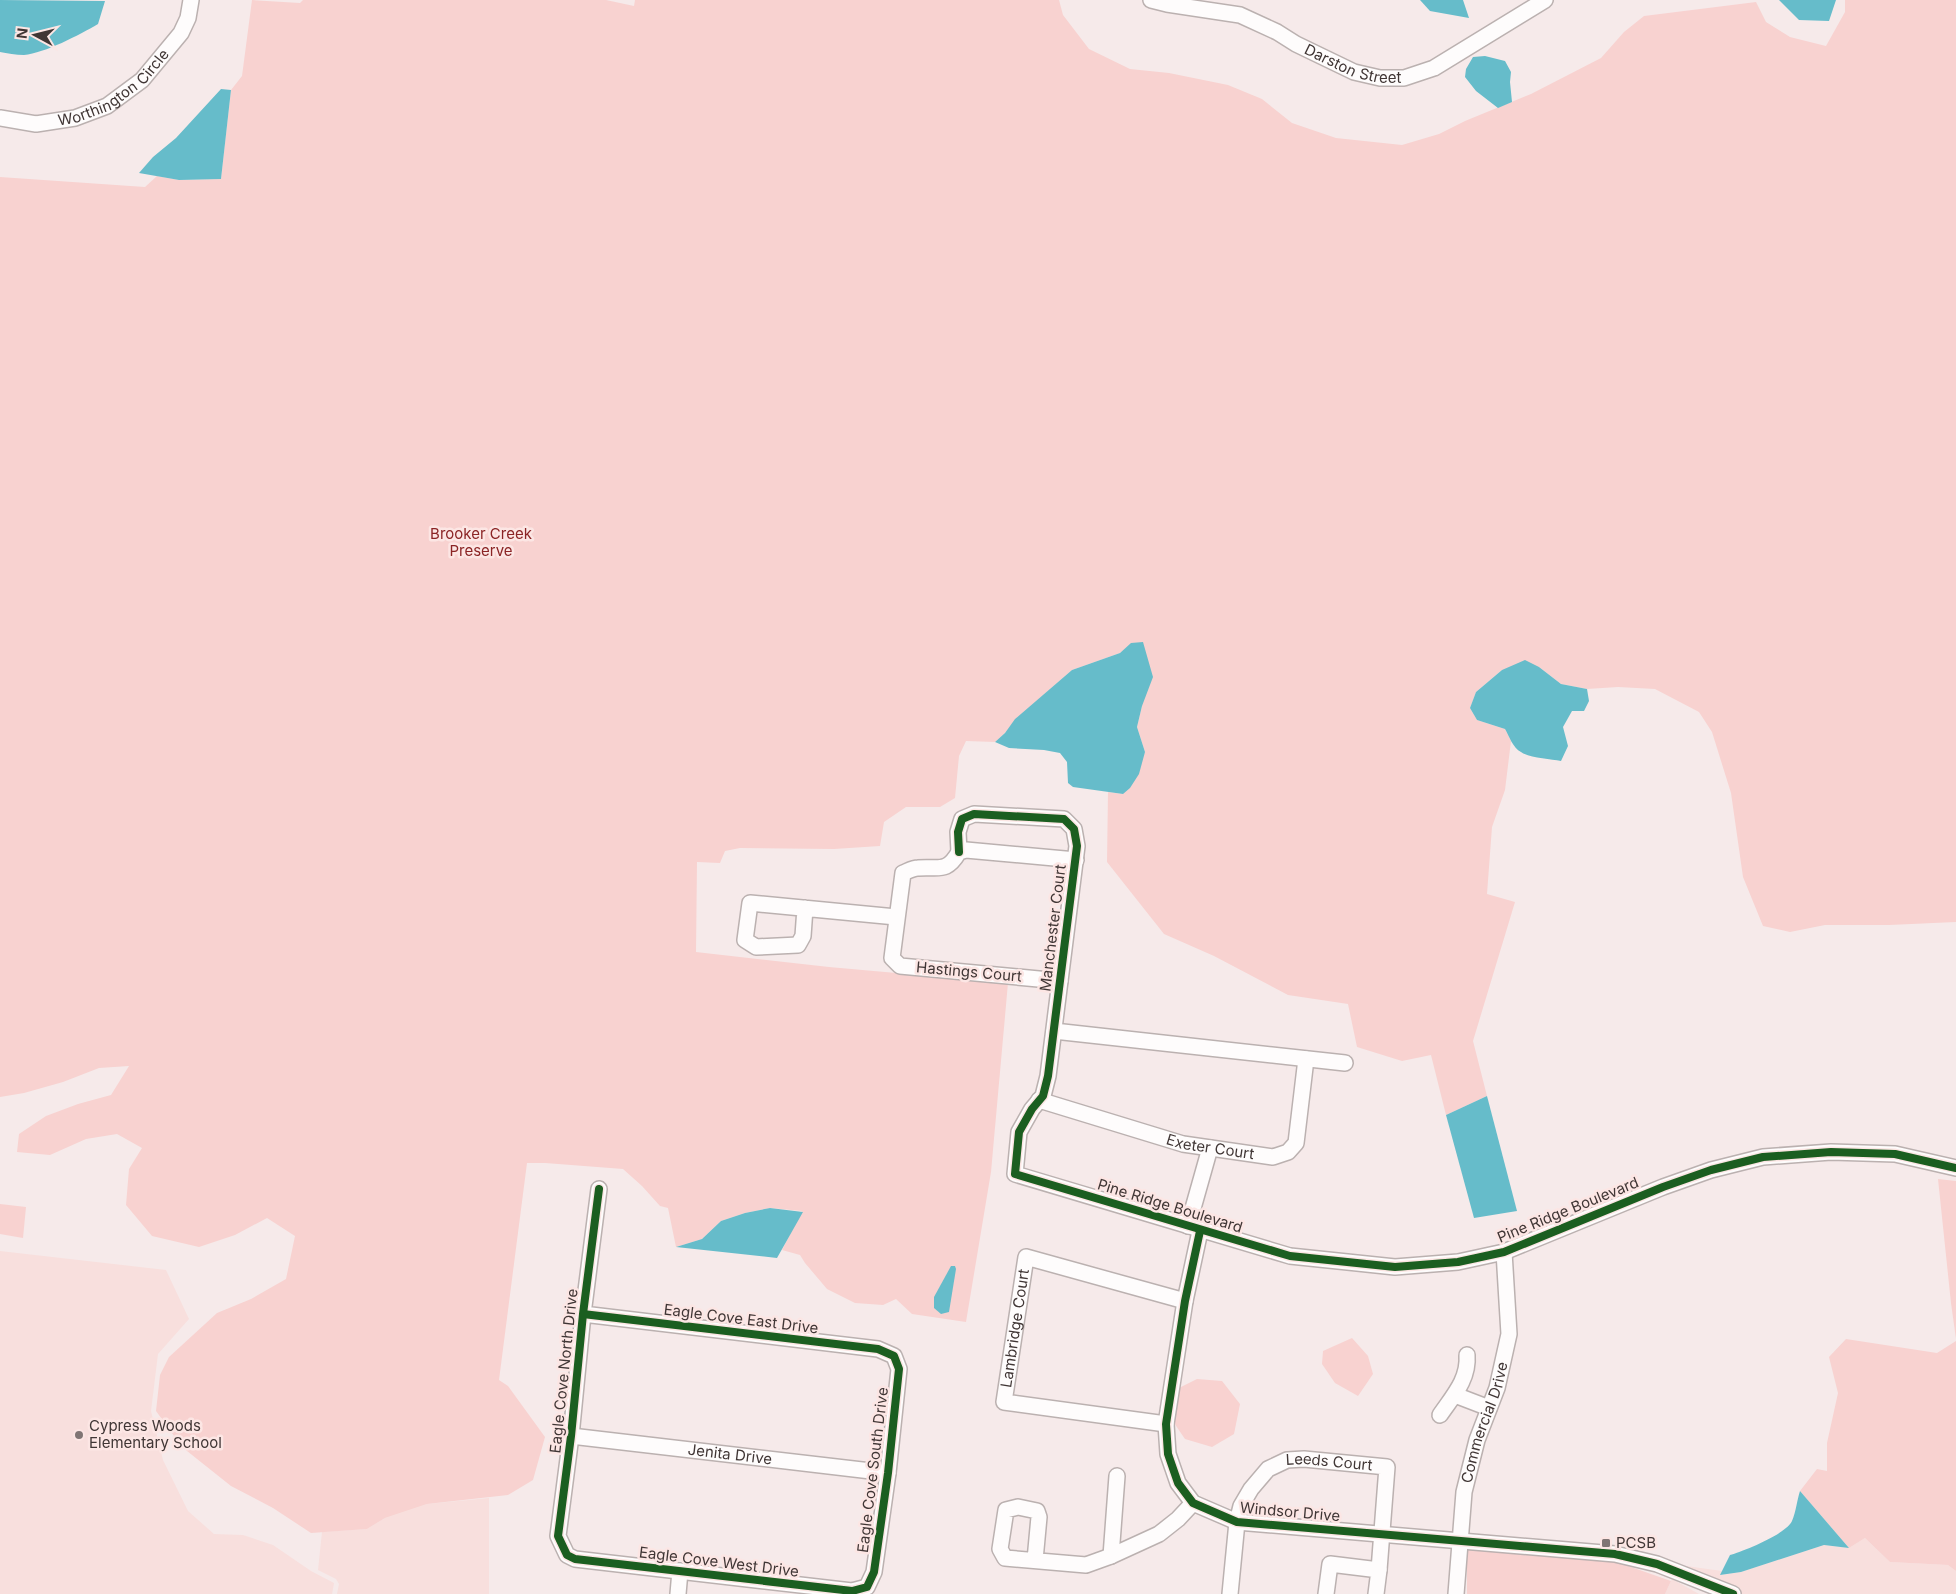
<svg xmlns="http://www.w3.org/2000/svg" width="1956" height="1594" font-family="Inter,sans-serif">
  <rect width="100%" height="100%" fill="#f6eaea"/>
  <g fill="#f8dfdd">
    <path d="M0,1251L166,1270L189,1319L158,1354L151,1411L163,1460L188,1511L214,1534L243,1535L273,1545L311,1571L334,1583L332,1594H0Z"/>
    <path d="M489,1498V1594H337L339,1584L336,1579L318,1570L322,1532L367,1529L385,1518L427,1504Z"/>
    <path d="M1865,1538L1890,1562L1948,1565L1956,1571V1594H1720L1679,1565L1722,1571L1721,1575L1741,1572L1824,1545L1849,1548Z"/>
    <path d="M1672,1579L1699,1594H1665Z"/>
  </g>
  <g fill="#f8d2d0">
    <path d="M252,0L300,3L303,0H606L634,6L635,0H1059L1063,15L1089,49L1130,69L1169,73L1228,85L1262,99L1292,123L1336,138L1402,145L1439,134L1465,121L1531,94L1601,58L1624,32L1644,16L1756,2L1766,22L1790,37L1826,46L1845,12V0H1956V922L1889,925H1825L1790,932L1763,926L1743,877L1731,793L1712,732L1699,712L1655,689L1618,687L1587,689L1561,684L1539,667L1502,670L1476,692L1470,708L1477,720L1505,729L1511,741L1505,790L1492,827L1487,894L1515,902L1473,1041L1487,1096L1446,1115L1431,1055L1402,1061L1357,1047L1348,1004L1288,995L1214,956L1164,934L1107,862L1108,792L1123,794L1145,752L1137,727L1142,706L1131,644L1120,653L1072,670L1016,719L1005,733L995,742L966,741L959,756L955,798L940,807H906L884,822L880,846L834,849L740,848L725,851L720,863L697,862L696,952L829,967L1008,983L991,1172L966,1322L912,1314L896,1299L883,1305L855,1303L827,1289L805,1263L800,1255L782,1250L802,1211L770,1208L745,1213L721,1221L702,1239L676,1247L668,1208L660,1206L642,1186L623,1169L545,1163H527L499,1380L508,1386L545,1437L533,1480L508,1495L427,1504L385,1518L367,1529L311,1533L273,1508L231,1486L182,1447L156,1411L160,1375L169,1357L217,1313L251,1299L286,1279L295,1236L267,1218L235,1235L199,1247L152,1236L126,1205L129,1169L142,1148L117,1134L86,1139L50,1155L17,1152L19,1134L46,1116L78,1104L111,1095L129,1066L99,1068L63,1082L24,1093L0,1097V177L145,187L157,176L179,180L221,179L231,90L242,76Z"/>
    <path d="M1938,1179L1956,1181V1339L1951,1303Z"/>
    <path d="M0,1204L26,1207L23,1238L0,1234Z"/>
    <path d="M1352,1338L1368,1356L1373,1374L1358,1396L1335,1383L1322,1364L1323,1351Z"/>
    <path d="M1846,1339L1937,1353L1956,1341V1571L1948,1565L1890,1562L1865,1538L1849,1548L1800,1491L1817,1469L1827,1471V1443L1838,1393L1829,1357Z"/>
    <path d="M1197,1379L1222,1381L1240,1404L1234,1434L1212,1447L1185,1439L1172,1420L1177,1389Z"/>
    <path d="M1467,1549L1611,1560L1671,1581L1665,1594H1467Z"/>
  </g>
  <g fill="#66bcca">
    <path d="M0,0L105,1L98,24C79,35 45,53 24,55C16,55 7,53 0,52Z"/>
    <path d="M1420,0H1463L1469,18L1430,11Z"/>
    <path d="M1779,0H1836L1829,21L1799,20Z"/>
    <path d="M1485,56L1505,61L1511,72L1510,82L1512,102L1498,108L1476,91L1465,77L1466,69L1473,57Z"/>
    <path d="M221,89L231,90L221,179L179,180L139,173L153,157L176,138Z"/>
    <path d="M1143,642L1153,677L1142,706L1137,727L1145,752L1139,774L1130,788L1123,794L1073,787L1068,783L1067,762L1060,753L1044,750L1009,748L995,742L1005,733L1015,719L1072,670L1120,653L1131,643Z"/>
    <path d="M1525,660L1539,667L1561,684L1587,689L1589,701L1584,711H1572L1563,727L1568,746L1561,761C1550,759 1529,758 1521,752C1513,748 1509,736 1505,729L1477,720L1470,708L1476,692L1502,670Z"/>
    <path d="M1487,1096L1517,1211L1474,1218L1446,1115Z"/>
    <path d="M770,1208L803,1212L777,1258L676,1247L702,1239L721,1221L745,1213Z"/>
    <path d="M951,1266H955L956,1269L949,1312L941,1314L934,1308V1297Z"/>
    <path d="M1800,1491L1849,1548L1824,1545L1741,1572L1720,1575L1730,1555C1744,1551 1786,1534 1792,1521C1796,1512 1797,1500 1800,1491Z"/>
  </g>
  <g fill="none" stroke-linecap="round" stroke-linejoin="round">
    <g stroke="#bbb1b0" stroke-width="18">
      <g id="minor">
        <path id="s1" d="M1151,0L1167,4L1240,15L1277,32L1296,44L1354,72L1380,78H1404L1434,68L1545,0"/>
        <path id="s2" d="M0,118L36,124L75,118L107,106L142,80L181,33L188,18L191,0"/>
        <path d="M959,852L958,832L962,819L974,814L1064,819L1074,829L1077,846L1048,1076L1043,1096L1032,1109L1019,1132L1015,1174L1290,1256L1395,1267L1458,1262L1504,1252L1663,1187L1711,1170L1763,1157L1831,1152L1895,1154L1956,1168"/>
        <path d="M805,908L803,936L798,945L756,947L745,940L750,903L896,917"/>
        <path d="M1060,981L900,966L892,958L903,873C908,871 913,868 918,868C939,866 946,874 959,852L966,850L1076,860"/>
        <path d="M1054,1031L1345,1063"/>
        <path id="s3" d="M1039,1100L1183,1144L1273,1157L1288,1152L1296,1143L1306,1059"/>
        <path d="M1188,1226L1210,1148"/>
        <path d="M1200,1231L1185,1301L1166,1424L1168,1454L1178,1483L1193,1503L1237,1522L1615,1554L1657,1564L1733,1594"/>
        <path d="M583,1314L878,1349L894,1356L899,1369L888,1473L874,1572L867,1587L852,1591L575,1559L567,1555L558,1536L571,1436L583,1314L599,1189"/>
        <path d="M1455,1395L1489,1408"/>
        <path d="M1440,1415C1453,1396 1469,1379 1467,1355"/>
        <path id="s4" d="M1166,1424L1004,1402L1026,1257L1185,1301"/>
        <path id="s5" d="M571,1436L888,1473"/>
        <path d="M1111,1556L1117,1476"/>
        <path d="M1035,1560L1039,1517L1037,1511L1018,1507L1006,1510L1000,1549L1005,1558L1086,1565L1111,1556L1159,1534L1178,1519L1193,1503"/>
        <path d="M678,1594L680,1571"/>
        <path id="s6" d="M1230,1594L1237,1522L1241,1506L1251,1489L1268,1469L1287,1460L1304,1459L1387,1467L1379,1570"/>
        <path d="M1326,1594L1330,1564L1379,1570L1376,1594"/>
        <path id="s7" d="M1456,1594L1464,1492L1477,1440L1497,1388L1509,1334L1504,1252"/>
      </g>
    </g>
    <use href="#minor" stroke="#fefcfc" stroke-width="15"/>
    <g stroke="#fce6e4" stroke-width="11">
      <g id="cycleway">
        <path d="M959,852L958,832L962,819L974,814L1064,819L1074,829L1077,846L1048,1076L1043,1096L1032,1109L1019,1132L1015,1174L1290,1256L1395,1267L1458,1262L1504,1252L1663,1187L1711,1170L1763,1157L1831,1152L1895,1154L1956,1168"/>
        <path d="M1200,1231L1185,1301L1166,1424L1168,1454L1178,1483L1193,1503L1237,1522L1615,1554L1657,1564L1733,1594"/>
        <path d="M583,1314L878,1349L894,1356L899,1369L888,1473L874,1572L867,1587L852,1591L575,1559L567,1555L558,1536L571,1436L583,1314L599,1189"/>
      </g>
    </g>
    <use href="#cycleway" stroke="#1b5e20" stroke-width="8"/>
  </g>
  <g fill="#807574" stroke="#fce6e4" stroke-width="2">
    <circle cx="79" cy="1435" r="5"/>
    <rect x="1601" y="1538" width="10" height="10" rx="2.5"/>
  </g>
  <g text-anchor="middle" stroke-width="5" stroke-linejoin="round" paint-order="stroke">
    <g font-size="15" fill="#403635" stroke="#fce6e4">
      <text dy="5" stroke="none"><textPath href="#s1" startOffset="215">Darston Street</textPath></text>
      <text dy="5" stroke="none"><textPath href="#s2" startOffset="125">Worthington Circle</textPath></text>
      <text transform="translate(1053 928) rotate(-83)" y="5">Manchester Court</text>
      <text transform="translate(969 972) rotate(5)" y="5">Hastings Court</text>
      <text dy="5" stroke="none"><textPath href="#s3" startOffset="178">Exeter Court</textPath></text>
      <text transform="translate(1170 1206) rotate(17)" y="5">Pine Ridge Boulevard</text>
      <text transform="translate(1568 1210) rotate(-22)" y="5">Pine Ridge Boulevard</text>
      <text transform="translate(741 1319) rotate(7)" y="5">Eagle Cove East Drive</text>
      <text dy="5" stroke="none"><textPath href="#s4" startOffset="238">Lambridge Court</textPath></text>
      <text transform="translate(564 1371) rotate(-84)" y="5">Eagle Cove North Drive</text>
      <text dy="5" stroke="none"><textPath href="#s7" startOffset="175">Commercial Drive</textPath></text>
      <text dy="5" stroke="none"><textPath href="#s5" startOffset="160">Jenita Drive</textPath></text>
      <text dy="5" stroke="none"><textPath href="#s6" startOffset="198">Leeds Court</textPath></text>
      <text transform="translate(873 1470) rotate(-83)" y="5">Eagle Cove South Drive</text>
      <text transform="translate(1290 1512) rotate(5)" y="5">Windsor Drive</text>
      <text transform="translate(719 1562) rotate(7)" y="5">Eagle Cove West Drive</text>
    </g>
    <g font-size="15" fill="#8b2425" stroke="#fce6e4">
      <text x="481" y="539">Brooker Creek<tspan x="481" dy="17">Preserve</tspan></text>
    </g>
    <g font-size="15" fill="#403635" stroke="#fce6e4" text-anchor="start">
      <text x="89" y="1431">Cypress Woods<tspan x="89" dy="17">Elementary School</tspan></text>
      <text x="1616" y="1548">PCSB</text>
    </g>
  </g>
  <g transform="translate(35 35) rotate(277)" stroke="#fce6e4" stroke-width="4" paint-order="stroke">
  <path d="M0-4L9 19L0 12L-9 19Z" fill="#403635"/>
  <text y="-8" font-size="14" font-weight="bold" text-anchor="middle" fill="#403635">N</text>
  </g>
</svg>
